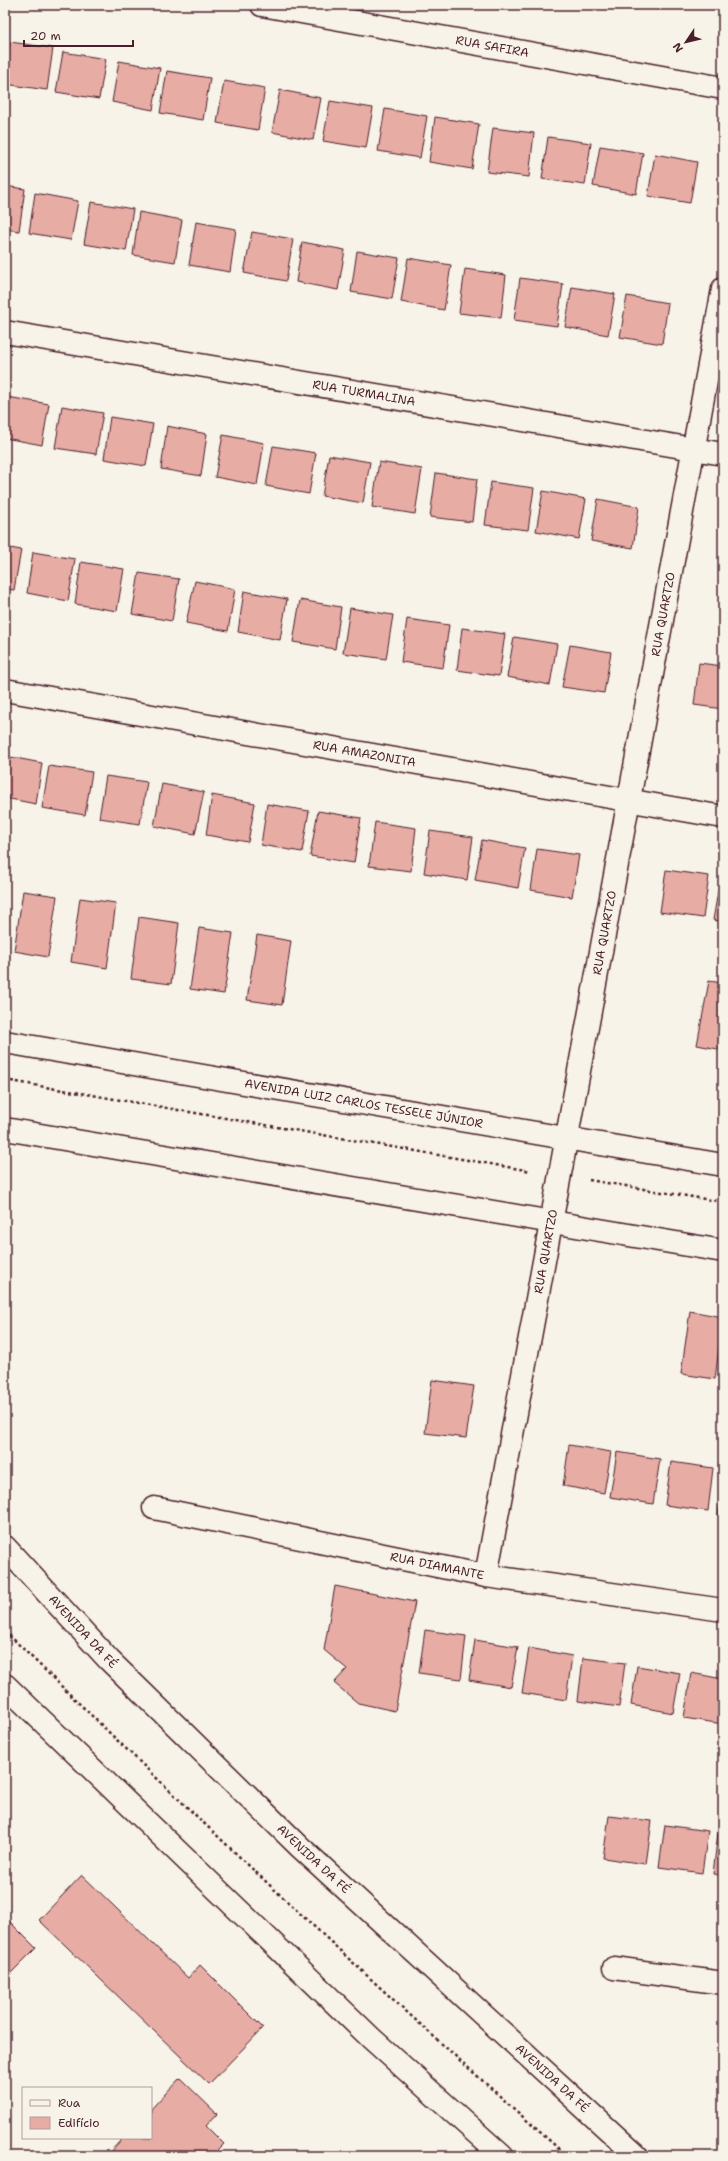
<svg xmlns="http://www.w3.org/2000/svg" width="728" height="2161" font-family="'Shantell Sans',sans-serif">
  <rect width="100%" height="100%" fill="#f7f3e8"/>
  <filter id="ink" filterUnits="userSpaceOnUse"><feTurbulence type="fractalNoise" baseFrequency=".025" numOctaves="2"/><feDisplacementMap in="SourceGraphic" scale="8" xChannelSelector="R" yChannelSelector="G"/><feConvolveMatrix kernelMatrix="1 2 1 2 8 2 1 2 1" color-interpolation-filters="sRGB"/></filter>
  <g filter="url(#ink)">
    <g fill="#e7aca4" stroke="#4a1f2b">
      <path d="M10,42L53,48L47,90L5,84Z"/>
      <path d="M63,52L106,59L99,99L56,92Z"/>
      <path d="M119,61L160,68L153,110L112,102Z"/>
      <path d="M167,71L210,78L203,120L160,113Z"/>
      <path d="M224,81L265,88L258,130L217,123Z"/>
      <path d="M280,90L321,98L313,140L272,132Z"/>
      <path d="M330,101L373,108L366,148L323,141Z"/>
      <path d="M385,109L427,116L420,158L378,151Z"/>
      <path d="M435,117L479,124L472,169L429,162Z"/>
      <path d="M493,128L534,133L529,177L487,172Z"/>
      <path d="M548,137L591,143L585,185L542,179Z"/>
      <path d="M600,146L643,153L636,194L593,186Z"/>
      <path d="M655,154L697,162L690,203L648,196Z"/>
      <path d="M5,186L25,189L19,231L5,229Z"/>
      <path d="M35,193L78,201L71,240L29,233Z"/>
      <path d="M91,202L133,209L126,251L84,244Z"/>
      <path d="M139,212L182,220L175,262L133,255Z"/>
      <path d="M196,222L236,229L230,272L189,265Z"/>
      <path d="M252,232L293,239L286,281L244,273Z"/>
      <path d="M302,242L345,250L338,290L296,282Z"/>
      <path d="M357,251L399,258L392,299L351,292Z"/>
      <path d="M408,258L451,265L444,310L401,302Z"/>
      <path d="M465,269L506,275L501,318L459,313Z"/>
      <path d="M520,278L563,284L557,326L514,320Z"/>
      <path d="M572,287L615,294L608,335L565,327Z"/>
      <path d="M627,296L668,303L662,344L620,337Z"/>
      <path d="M7,397L49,404L42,445L5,438Z"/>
      <path d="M62,406L103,413L96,454L55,448Z"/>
      <path d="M110,417L153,424L146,466L104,459Z"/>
      <path d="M167,426L207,434L201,476L161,469Z"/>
      <path d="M223,435L264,443L257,485L215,477Z"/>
      <path d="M273,446L316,453L309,494L266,486Z"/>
      <path d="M329,455L370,462L363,503L322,496Z"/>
      <path d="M379,462L422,469L415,514L372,507Z"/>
      <path d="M436,473L477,479L472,522L430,517Z"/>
      <path d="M491,482L534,488L528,530L485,525Z"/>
      <path d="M543,491L586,499L579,539L536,531Z"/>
      <path d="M598,499L639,507L633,548L591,541Z"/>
      <path d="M5,547L21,550L14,590L5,589Z"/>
      <path d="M33,552L75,559L68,601L27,593Z"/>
      <path d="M81,562L124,569L117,611L75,604Z"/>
      <path d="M139,573L179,579L172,621L132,614Z"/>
      <path d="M195,581L235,589L228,631L186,623Z"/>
      <path d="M244,591L287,599L280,640L238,632Z"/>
      <path d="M300,600L341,607L335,649L293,642Z"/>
      <path d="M350,608L393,615L386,659L343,653Z"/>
      <path d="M407,619L449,625L443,668L401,662Z"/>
      <path d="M462,628L505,634L499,676L457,670Z"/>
      <path d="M514,637L557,644L550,685L507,677Z"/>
      <path d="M570,645L611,652L604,693L562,687Z"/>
      <path d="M699,663L723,666V709L694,705Z"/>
      <path d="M5,756L42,763L36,804L5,798Z"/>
      <path d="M49,766L92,772L85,815L42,808Z"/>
      <path d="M106,776L147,782L140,824L99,818Z"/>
      <path d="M162,784L204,792L195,834L154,826Z"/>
      <path d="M212,795L255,803L248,842L206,835Z"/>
      <path d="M267,804L309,811L302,852L261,845Z"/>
      <path d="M318,811L361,818L354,863L310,856Z"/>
      <path d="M375,822L416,828L411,871L369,866Z"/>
      <path d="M430,831L473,837L467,880L424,873Z"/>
      <path d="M482,840L525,848L518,888L475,880Z"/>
      <path d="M537,849L579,855L572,897L531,890Z"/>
      <path d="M666,870L709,876L703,918L660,912Z"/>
      <path d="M720,880H723V922L713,920Z"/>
      <path d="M23,891L57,896L48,957L14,951Z"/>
      <path d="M80,898L116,903L107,968L71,962Z"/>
      <path d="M139,917L179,923L171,984L131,979Z"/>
      <path d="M199,928L233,933L224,994L190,989Z"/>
      <path d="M257,935L291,941L282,1005L247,1000Z"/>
      <path d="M709,981L723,983V1050L697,1045Z"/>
      <path d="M690,1311L723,1317L715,1379L681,1374Z"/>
      <path d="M432,1380L474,1386L466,1438L425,1433Z"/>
      <path d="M569,1445L611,1452L604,1493L563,1486Z"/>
      <path d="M617,1452L660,1459L653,1504L610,1497Z"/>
      <path d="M671,1462L713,1468L708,1511L665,1505Z"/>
      <path d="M723,1486V1516L718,1515Z"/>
      <path d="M335,1586L415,1602L395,1711L358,1703L334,1683L347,1669L324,1650Z"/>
      <path d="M425,1630L466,1636L461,1679L419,1673Z"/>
      <path d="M475,1640L518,1647L511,1687L469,1680Z"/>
      <path d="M529,1648L572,1656L566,1700L522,1693Z"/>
      <path d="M583,1658L625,1663L619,1707L578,1701Z"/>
      <path d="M637,1666L680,1673L673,1713L631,1705Z"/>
      <path d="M691,1673L723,1679V1724L684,1718Z"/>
      <path d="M609,1816L652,1821L646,1864L603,1858Z"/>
      <path d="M665,1825L708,1831L702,1873L659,1867Z"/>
      <path d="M718,1832L723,1833V1876L713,1874Z"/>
      <path d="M82,1875L188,1978L200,1965L263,2028L209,2084L39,1920Z"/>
      <path d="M5,1917L36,1948L5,1979Z"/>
      <path d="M180,2078L217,2114L206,2126L224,2144L212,2156H106L123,2138H151V2109Z"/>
    </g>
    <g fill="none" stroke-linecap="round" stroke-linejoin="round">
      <g stroke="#4a1f2b" stroke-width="25">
        <g id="minor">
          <path id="s1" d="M262,5L723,88"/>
          <path id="s2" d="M5,332L723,454"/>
          <path id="s3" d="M5,690L723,817"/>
          <path id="s4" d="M154,1508L486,1576L723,1610"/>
          <path id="s5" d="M486,1576L723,289"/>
          <path d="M614,1968L723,1983"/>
        </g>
      </g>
      <g stroke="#4a1f2b" stroke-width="25">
        <g id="tertiary">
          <path id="s6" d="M5,1042L723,1165"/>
          <path d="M5,1129L723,1251"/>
        </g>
      </g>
      <g stroke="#4a1f2b" stroke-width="25">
        <g id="secondary">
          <path id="s7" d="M5,1547L109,1660L300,1847L637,2156"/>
          <path d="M5,1685L371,2038L502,2156"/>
        </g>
      </g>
      <g stroke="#4a1f2b" stroke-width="2.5" stroke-dasharray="3 3" stroke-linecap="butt">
        <path d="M5,1080L531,1171"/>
        <path d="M589,1180L723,1202"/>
        <path d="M5,1631C188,1811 375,1986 567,2156"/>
      </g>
      <use href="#minor" stroke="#f7f3e8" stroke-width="22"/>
      <use href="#tertiary" stroke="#f7f3e8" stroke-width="22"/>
      <use href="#secondary" stroke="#f7f3e8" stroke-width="22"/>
    </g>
  </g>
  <g text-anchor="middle" stroke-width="4" stroke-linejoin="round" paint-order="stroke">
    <g font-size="12" fill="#4a1f2b" stroke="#f7f3e8">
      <text dy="4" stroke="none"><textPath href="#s1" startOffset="234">RUA SAFIRA</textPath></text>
      <text dy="4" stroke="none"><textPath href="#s2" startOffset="364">RUA TURMALINA</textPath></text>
      <text dy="4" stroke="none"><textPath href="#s5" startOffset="978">RUA QUARTZO</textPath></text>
      <text dy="4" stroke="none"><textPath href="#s3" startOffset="365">RUA AMAZONITA</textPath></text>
      <text dy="4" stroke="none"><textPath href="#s5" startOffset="654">RUA QUARTZO</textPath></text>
      <text dy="4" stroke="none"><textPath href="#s6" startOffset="364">AVENIDA LUIZ CARLOS TESSELE JÚNIOR</textPath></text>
      <text dy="4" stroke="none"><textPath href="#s5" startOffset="330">RUA QUARTZO</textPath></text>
      <text dy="4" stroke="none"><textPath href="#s4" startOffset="289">RUA DIAMANTE</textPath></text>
      <text dy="4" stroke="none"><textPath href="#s7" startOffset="115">AVENIDA DA FÉ</textPath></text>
      <text dy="4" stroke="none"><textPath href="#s7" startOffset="439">AVENIDA DA FÉ</textPath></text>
      <text dy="4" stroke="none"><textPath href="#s7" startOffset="763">AVENIDA DA FÉ</textPath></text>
    </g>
  </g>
  <rect width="728" height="2161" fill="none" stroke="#f7f3e8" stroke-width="20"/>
  <rect x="10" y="10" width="708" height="2141" fill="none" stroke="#4a1f2b" stroke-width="1.5" filter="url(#ink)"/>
  <rect x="22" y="2087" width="130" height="52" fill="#f7f3e8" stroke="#b29e9c"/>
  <rect x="30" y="2100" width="20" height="6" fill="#f7f3e8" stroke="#b29e9c"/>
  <text x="58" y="2107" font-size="12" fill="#4a1f2b">Rua</text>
  <rect x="30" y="2117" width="20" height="12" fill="#e7aca4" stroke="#b29e9c"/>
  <text x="58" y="2127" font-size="12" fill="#4a1f2b">Edifício</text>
  <g transform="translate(686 42) rotate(235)" stroke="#f7f3e8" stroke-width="3" paint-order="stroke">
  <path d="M0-3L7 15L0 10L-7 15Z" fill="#4a1f2b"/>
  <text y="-6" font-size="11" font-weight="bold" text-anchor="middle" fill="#4a1f2b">N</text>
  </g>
  <path d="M24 40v6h109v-6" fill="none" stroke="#4a1f2b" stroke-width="2"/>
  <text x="30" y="40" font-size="12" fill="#4a1f2b" stroke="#f7f3e8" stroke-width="3" paint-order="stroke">20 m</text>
</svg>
